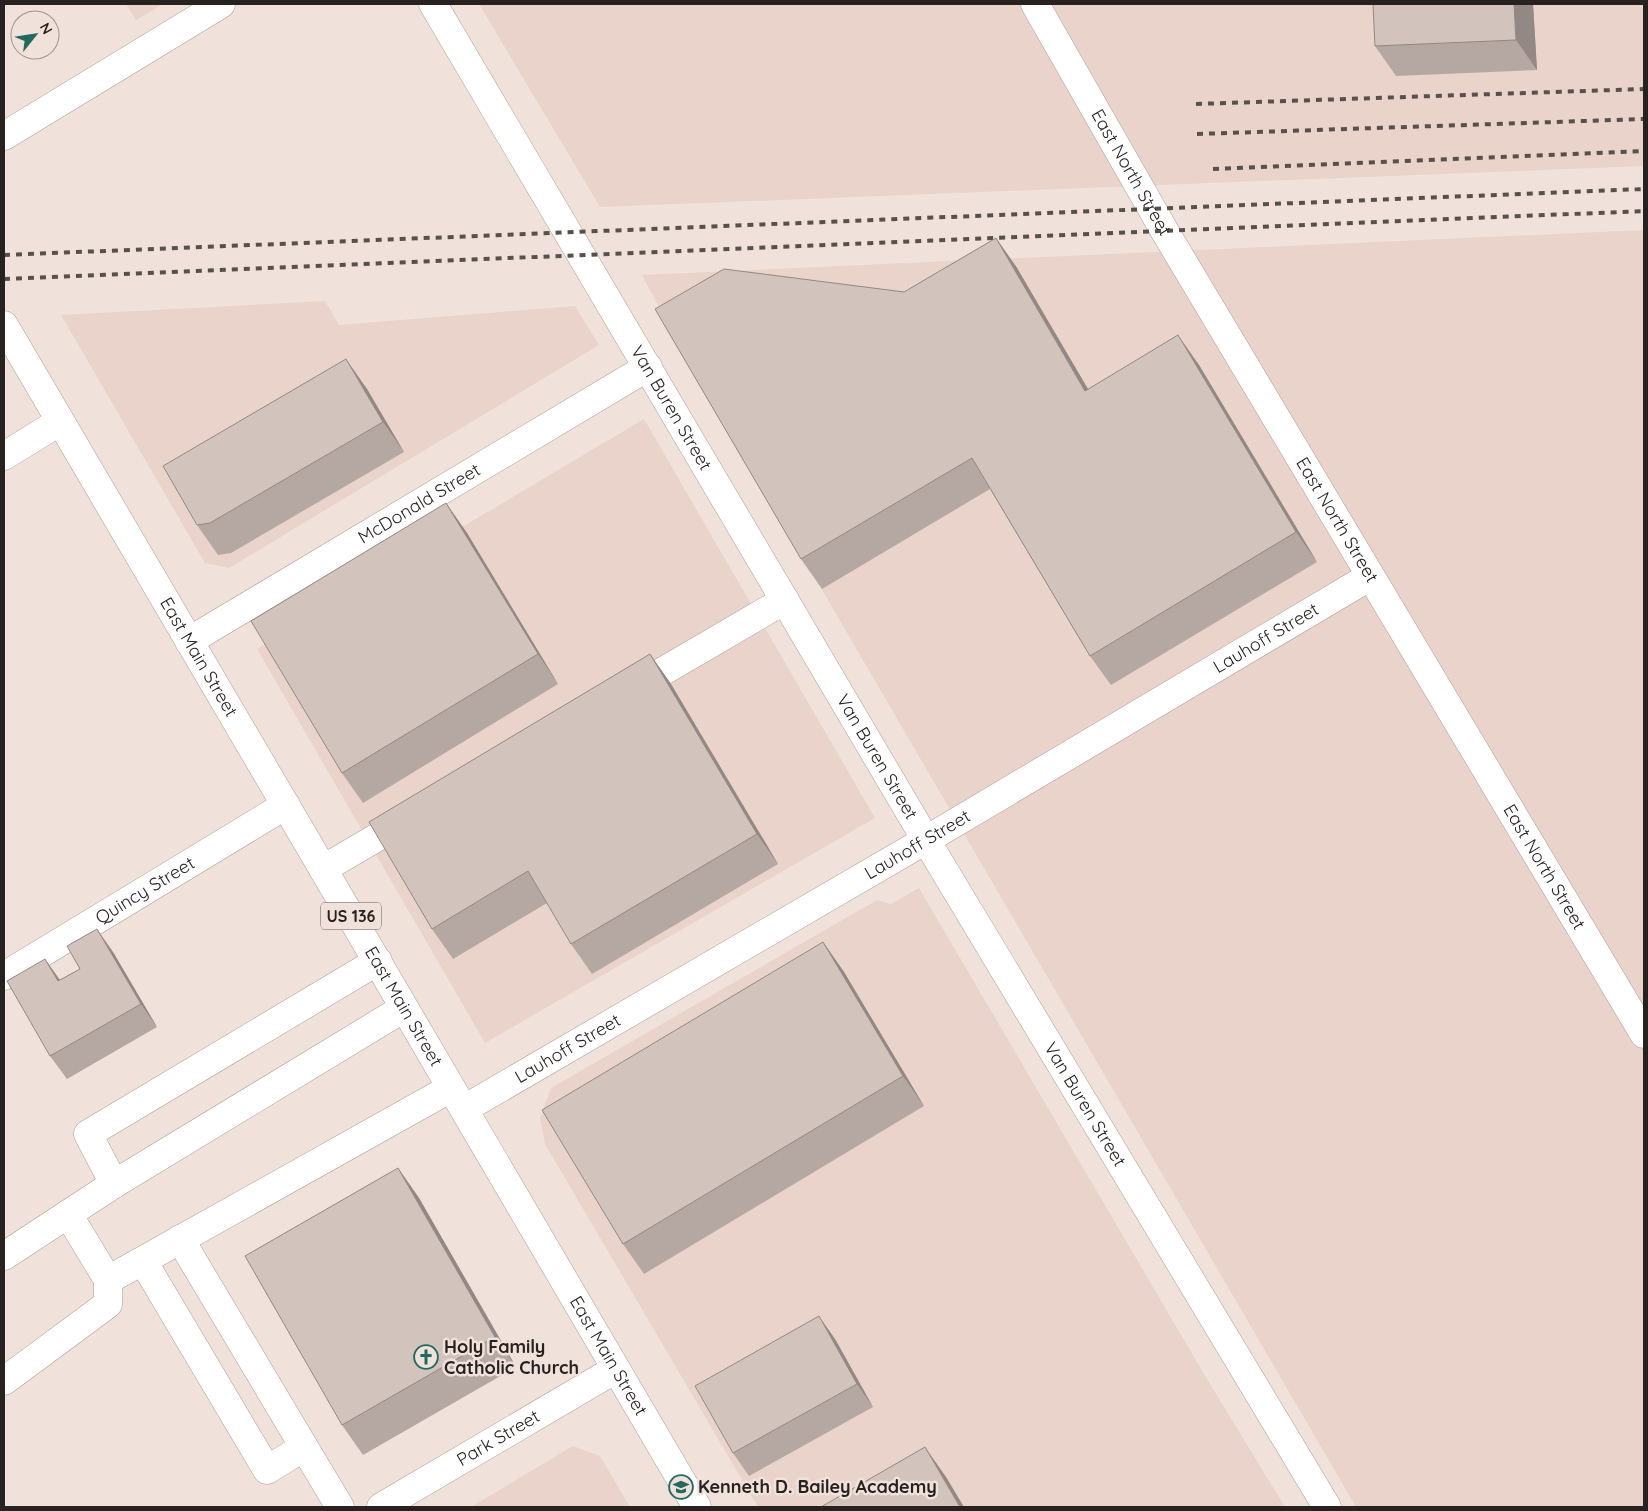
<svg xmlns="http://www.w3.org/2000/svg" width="1648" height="1511" font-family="Quicksand,sans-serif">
  <rect width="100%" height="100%" fill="#f1e1db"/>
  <g fill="#ead3ca">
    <path d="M126,4H163L136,20Z"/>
    <path d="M479,4H1644V166L600,207Z"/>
    <path d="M1644,230V1507H1356L676,339L642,275Z"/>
    <path d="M325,301L339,325L575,306L599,345L229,568L205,563L61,315Z"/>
    <path d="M644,419L875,818L485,1043L257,649Z"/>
    <path d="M919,888L1204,1374L1285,1507H758L545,1144L540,1118L551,1088L877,900L891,904Z"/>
    <path d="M573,1446L600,1456L630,1507H471Z"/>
  </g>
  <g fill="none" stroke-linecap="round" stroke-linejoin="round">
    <g stroke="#ac9e98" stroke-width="29">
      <g id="minor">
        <path id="s1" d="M433,4L926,840L1327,1507"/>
        <path id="s2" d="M1035,4L1164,230L1644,1034"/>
        <path d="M4,136L221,4"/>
        <path d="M4,456L59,422"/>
        <path id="s3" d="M189,641L648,367"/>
        <path d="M631,690L785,600"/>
        <path d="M323,869L410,818"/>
        <path d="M378,961L88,1134L114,1184L404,1008"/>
        <path id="s4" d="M4,976L286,805"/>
        <path id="s5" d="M464,1109L926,840L1369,577"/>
        <path d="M68,1214L108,1280L451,1088"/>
        <path d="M180,1239L304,1447"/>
        <path d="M4,1256L114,1184"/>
        <path d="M143,1261L267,1470L304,1447L340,1507"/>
        <path d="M4,1381L108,1304V1280"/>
        <path id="s6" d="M381,1507L616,1369"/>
      </g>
    </g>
    <g stroke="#ac9e98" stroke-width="29">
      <g id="major">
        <path id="s7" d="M4,325L697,1507"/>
      </g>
    </g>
    <use href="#minor" stroke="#fff" stroke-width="28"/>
    <use href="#major" stroke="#fff" stroke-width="28"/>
    <g stroke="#58504d" stroke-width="4" stroke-dasharray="6 6" stroke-linecap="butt">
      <path d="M1196,104L1644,89"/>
      <path d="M1197,134L1644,119"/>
      <path d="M1213,169L1644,151"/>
      <path d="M4,255L1644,189"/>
      <path d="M4,279L1644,211"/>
    </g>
  </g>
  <g fill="#b5a8a3">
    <path d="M1533,4L1537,70L1396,76L1375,46Z"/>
    <path d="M996,238L1017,268L1088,389L1199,365L1317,562L1111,685L1090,656L990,489L822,589L801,559L904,292Z"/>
    <path d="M367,389L404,452L231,553L218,555L197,525Z"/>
    <path d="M446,503L467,533L558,684L363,803L342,773Z"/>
    <path d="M650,654L671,684L778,864L592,974L571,944L547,903L453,959L432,929Z"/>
    <path d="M823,942L844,972L924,1106L644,1274L623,1244Z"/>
    <path d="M113,952L157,1027L67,1079L50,1056L45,959L60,980L80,969Z"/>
    <path d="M398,1168L419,1198L516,1367L363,1455L342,1425Z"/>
    <path d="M835,1339L873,1407L749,1476L733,1453Z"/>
  </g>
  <g fill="#938884">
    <path d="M1514,4H1533L1537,70L1516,40Z"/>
    <path d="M996,238L1017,268L1106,420L1085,391Z"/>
    <path d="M1178,335L1199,365L1317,562L1296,532Z"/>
    <path d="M346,359L367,389L404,452L383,422Z"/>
    <path d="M446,503L467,533L558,684L538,654Z"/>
    <path d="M650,654L671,684L778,864L757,834Z"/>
    <path d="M97,929L113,952L157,1027L141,1004Z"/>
    <path d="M823,942L844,972L924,1106L903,1076Z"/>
    <path d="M45,959L61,982L58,981Z"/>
    <path d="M398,1168L419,1198L516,1367L495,1337Z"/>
    <path d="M819,1316L835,1339L873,1407L857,1384Z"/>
    <path d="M925,1447L946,1477L964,1507H960Z"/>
  </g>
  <g fill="#d2c3bd" stroke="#938884">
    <path d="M1373,4H1514L1516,40L1375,46Z"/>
    <path d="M996,238L1085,391L1178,335L1296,532L1090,656L972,458L801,559L655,309L724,269L904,292Z"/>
    <path d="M346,359L383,422L210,523L197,525L163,466Z"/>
    <path d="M446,503L538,654L342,773L251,621Z"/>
    <path d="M650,654L757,834L571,944L528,871L432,929L369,822Z"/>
    <path d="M97,929L141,1004L50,1056L7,981L45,959L58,981L80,969L67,946Z"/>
    <path d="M823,942L903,1076L623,1244L542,1110Z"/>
    <path d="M398,1168L495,1337L342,1425L245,1256Z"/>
    <path d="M819,1316L857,1384L733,1453L695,1386Z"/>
    <path d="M925,1447L960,1507H821Z"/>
  </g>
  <defs>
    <g id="church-ring" transform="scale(1.25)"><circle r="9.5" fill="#f1e1db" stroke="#22695f" stroke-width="1.5"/><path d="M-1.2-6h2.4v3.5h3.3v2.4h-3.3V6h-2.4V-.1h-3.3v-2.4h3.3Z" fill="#22695f"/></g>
    <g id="school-ring" transform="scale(1.25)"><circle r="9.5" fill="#f1e1db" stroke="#22695f" stroke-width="1.5"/><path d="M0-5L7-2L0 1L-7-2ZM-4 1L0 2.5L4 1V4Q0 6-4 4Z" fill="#22695f"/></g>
  </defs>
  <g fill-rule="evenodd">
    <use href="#church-ring" x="426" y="1357"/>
    <use href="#school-ring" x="681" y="1487"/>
  </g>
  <g text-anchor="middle" stroke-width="5" stroke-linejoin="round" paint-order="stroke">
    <rect fill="#f1e1db" stroke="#645b58" stroke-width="1" x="321" y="902.5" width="60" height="27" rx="4"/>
    <g font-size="16" font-weight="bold" fill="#272220">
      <text x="351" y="922">US 136</text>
    </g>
    <g font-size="18" fill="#272220" stroke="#f1e1db">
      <text dy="6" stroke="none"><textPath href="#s2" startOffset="194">East North Street</textPath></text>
      <text dy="6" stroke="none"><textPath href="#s1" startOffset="469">Van Buren Street</textPath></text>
      <text dy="6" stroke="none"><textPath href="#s3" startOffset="268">McDonald Street</textPath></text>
      <text dy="6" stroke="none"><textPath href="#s2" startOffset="598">East North Street</textPath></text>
      <text dy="6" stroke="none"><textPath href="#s5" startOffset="930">Lauhoff Street</textPath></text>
      <text dy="6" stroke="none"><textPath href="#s7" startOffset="385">East Main Street</textPath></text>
      <text dy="6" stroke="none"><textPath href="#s1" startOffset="874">Van Buren Street</textPath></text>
      <text dy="6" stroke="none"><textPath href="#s5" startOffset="525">Lauhoff Street</textPath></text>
      <text dy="6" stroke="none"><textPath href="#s2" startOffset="1002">East North Street</textPath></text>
      <text dy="6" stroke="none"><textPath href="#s4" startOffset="165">Quincy Street</textPath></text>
      <text dy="6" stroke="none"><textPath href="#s7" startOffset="790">East Main Street</textPath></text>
      <text dy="6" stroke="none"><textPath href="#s5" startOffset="120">Lauhoff Street</textPath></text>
      <text dy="6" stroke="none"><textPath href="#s1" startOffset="1279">Van Buren Street</textPath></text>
      <text dy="6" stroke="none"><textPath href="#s7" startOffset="1195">East Main Street</textPath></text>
      <text dy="6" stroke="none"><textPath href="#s6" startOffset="136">Park Street</textPath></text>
    </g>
    <g font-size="18" font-weight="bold" fill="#272220" stroke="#f1e1db" text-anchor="start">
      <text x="444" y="1353">Holy Family<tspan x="444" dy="21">Catholic Church</tspan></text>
      <text x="698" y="1493">Kenneth D. Bailey Academy</text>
    </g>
  </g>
  <rect width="1648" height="1511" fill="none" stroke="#272220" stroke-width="10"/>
  <g transform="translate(35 35) rotate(60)"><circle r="24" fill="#f1e1db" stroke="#a09590"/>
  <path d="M0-4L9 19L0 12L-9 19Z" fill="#22695f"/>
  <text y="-8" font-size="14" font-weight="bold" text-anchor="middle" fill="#272220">N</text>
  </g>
</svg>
